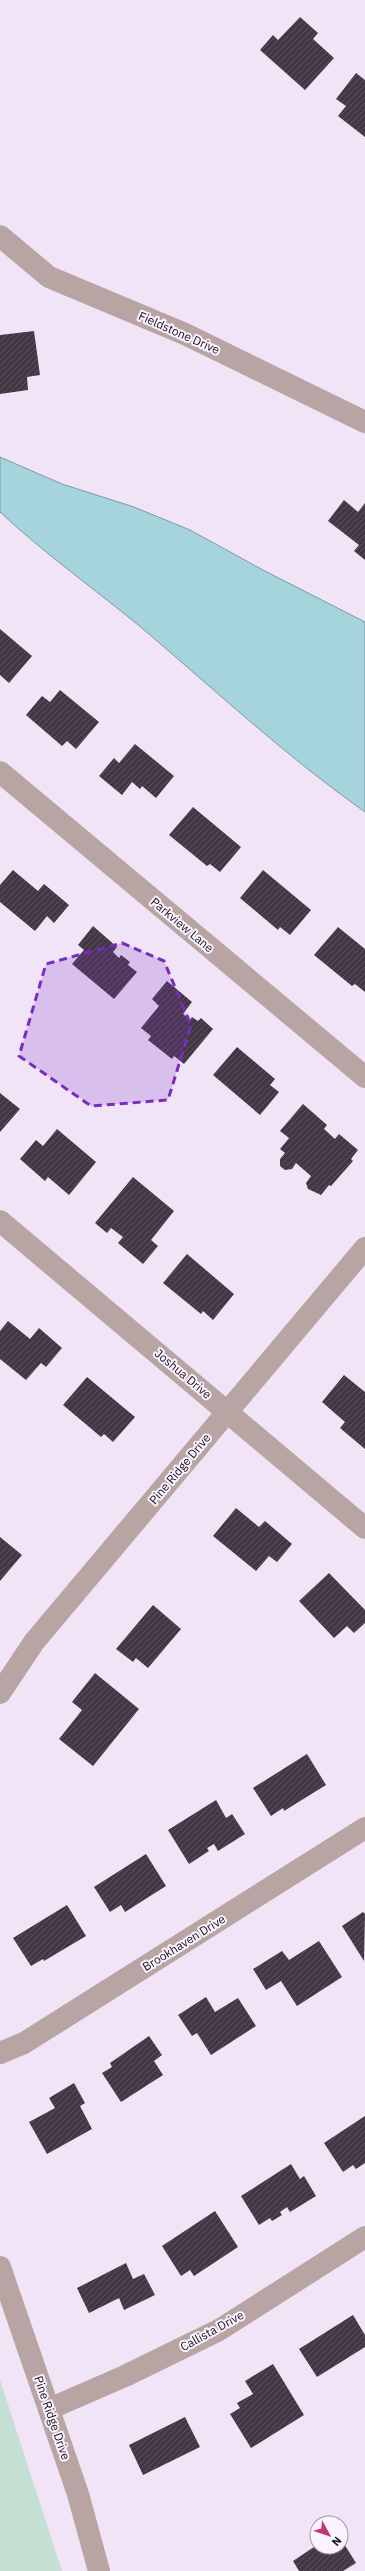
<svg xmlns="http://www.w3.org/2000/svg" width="365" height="2571" font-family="'IBM Plex Sans',sans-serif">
  <defs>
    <pattern id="building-hatch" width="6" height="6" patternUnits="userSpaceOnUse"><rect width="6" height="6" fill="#443744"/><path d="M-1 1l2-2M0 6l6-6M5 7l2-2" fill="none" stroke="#5c515c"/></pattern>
  </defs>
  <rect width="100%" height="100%" fill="#f1e4f7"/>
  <path fill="#c5e0d2" d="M0,2380L62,2571H0Z"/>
  <path fill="#a5d4dd" stroke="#7b9aa2" d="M0,457L62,484L134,507L190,530L263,570L365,622V812C287,757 216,691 143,629C96,590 45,554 0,512Z"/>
  <g fill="url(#building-hatch)">
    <path d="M300,17L318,33L313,39L334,58L305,90L260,50L273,35L278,40Z"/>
    <path d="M356,73L365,80V137L338,116L346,106L336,99Z"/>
    <path d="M34,331L40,375L27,377L28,390L0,394V335Z"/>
    <path d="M344,500L358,512L365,503V560L354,551L359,545L328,521Z"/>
    <path d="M0,629L32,656L9,683L0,675Z"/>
    <path d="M60,690L99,722L76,749L67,741L62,746L26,715L42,696L50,702Z"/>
    <path d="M135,744L174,776L156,798L142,786L140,789L132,782L122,795L99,776L114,758L119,763Z"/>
    <path d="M193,807L241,847L220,872L210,864L207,866L169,835Z"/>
    <path d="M13,870L38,891L44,884L69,905L54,923L47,916L35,931L0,902V885Z"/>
    <path d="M263,870L311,910L290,935L280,927L278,930L240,898Z"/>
    <path d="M93,926L117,947L113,952L119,958L121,955L130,962L128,965L137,972L114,999L72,964L84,950L78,945Z"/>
    <path d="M338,927L365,949V992L355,984L352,986L314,955Z"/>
    <path d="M167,981L192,1002L183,1014L190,1020L192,1017L198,1021L201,1018L213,1029L184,1064L174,1056L172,1059L148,1040L151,1036L141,1028L159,1006L152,999Z"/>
    <path d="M237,1047L275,1079L270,1085L279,1092L260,1115L213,1075Z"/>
    <path d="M0,1093L20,1109L0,1132Z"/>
    <path d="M303,1104L327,1125L324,1129L335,1139L339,1134L358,1150L351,1159L353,1161L331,1186L329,1185L321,1195L308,1189L306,1183L311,1176L296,1163L292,1169L285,1170L280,1166V1159L285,1153L280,1149L289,1138L280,1131Z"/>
    <path d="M57,1129L96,1162L69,1195L48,1177L45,1181L20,1159L36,1140L43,1146Z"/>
    <path d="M133,1177L174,1211L151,1240L158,1246L143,1264L118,1243L123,1237L111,1228L107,1233L95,1223Z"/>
    <path d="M187,1254L234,1294L213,1320L203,1311L201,1314L163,1283Z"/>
    <path d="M8,1321L30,1339L39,1328L62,1348L46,1367L41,1363L26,1380L0,1359V1331Z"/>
    <path d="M344,1375L365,1392V1449L340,1428L345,1422L322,1402Z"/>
    <path d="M87,1377L135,1417L113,1442L104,1434L101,1437L63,1405Z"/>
    <path d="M236,1508L259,1527L265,1521L292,1544L277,1562L269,1556L256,1571L213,1536Z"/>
    <path d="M0,1537L22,1555L0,1581Z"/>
    <path d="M329,1573L365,1610V1623L354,1633L347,1626L334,1638L299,1601Z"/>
    <path d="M153,1605L181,1629L148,1668L136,1658L133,1662L116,1649Z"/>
    <path d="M95,1673L139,1709L93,1766L59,1739L82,1710L72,1702Z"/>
    <path d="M307,1754L326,1785L284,1811L283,1808L271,1816L253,1788Z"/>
    <path d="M216,1800L226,1818L232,1814L245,1834L218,1851L214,1844L207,1848L209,1851L189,1864L168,1830Z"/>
    <path d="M146,1854L166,1886L125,1912L121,1905L110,1912L94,1887Z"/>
    <path d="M67,1905L86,1936L44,1961L43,1959L31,1966L13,1938Z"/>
    <path d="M363,1912L365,1914L364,1961L342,1926Z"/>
    <path d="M319,1941L342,1977L297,2006L281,1981L266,1990L253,1969L282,1951L289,1960Z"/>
    <path d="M206,1997L215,2012L238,1998L256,2026L211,2055L197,2033L192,2036L178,2015Z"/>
    <path d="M149,2036L162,2055L154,2061L163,2075L121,2102L102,2073L112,2067L110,2063Z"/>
    <path d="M74,2083L85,2103L80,2106L92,2129L47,2154L29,2122L55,2108L49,2098Z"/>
    <path d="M365,2116V2163L356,2169L353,2165L343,2172L324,2143Z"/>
    <path d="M291,2164L300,2179L304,2176L316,2196L290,2212L287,2207L280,2212L282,2215L272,2221L270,2218L259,2225L241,2196Z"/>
    <path d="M215,2211L238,2247L194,2276L190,2270L181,2276L162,2246Z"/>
    <path d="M126,2263L133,2279L144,2274L155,2295L124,2310L119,2298L89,2313L77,2288Z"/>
    <path d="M353,2315L365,2335V2347L317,2377L299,2349Z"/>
    <path d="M273,2364L304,2415L251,2448L230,2414L240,2408L237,2403L253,2394L245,2381Z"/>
    <path d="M185,2417L200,2447L143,2475L129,2445Z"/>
    <path d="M341,2539L356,2563L343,2571H299L293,2561L317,2545L341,2547Z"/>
  </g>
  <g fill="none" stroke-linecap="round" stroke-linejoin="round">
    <g stroke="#b8a5a3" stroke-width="22">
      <path d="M0,236L49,277L185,334L365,422"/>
      <path d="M0,772L365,1077"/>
      <path d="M0,1221L365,1528"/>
      <path d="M0,1693L34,1642L365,1248"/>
      <path d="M0,2053L24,2043L365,1828"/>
      <path d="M0,2267L78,2494L99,2571"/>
      <path d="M49,2409L125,2376L219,2330L365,2237"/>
    </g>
  </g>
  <path fill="#7b2cbf" fill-opacity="0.2" stroke="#7b2cbf" stroke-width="3" stroke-dasharray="8 5" stroke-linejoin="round" d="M122,943L164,961L191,1025L168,1100L91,1106L19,1056L46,964Z"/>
  <g text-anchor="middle" stroke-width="4" stroke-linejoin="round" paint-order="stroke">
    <g font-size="12" fill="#18141a" stroke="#fbf3ff">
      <text transform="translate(179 333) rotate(24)" y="4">Fieldstone Drive</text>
      <text transform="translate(182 925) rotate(40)" y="4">Parkview Lane</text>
      <text transform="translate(183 1374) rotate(40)" y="4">Joshua Drive</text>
      <text transform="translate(180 1469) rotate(-50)" y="4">Pine Ridge Drive</text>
      <text transform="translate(184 1943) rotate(-32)" y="4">Brookhaven Drive</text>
      <text transform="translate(212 2331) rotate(-29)" y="4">Callista Drive</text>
      <text transform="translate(52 2418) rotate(71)" y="4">Pine Ridge Drive</text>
    </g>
  </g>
  <g transform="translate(329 2535) rotate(130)"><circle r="19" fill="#fbf3ff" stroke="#a09aa3"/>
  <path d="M0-3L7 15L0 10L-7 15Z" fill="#be3775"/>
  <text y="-6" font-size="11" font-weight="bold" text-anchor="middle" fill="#18141a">N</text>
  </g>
</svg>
